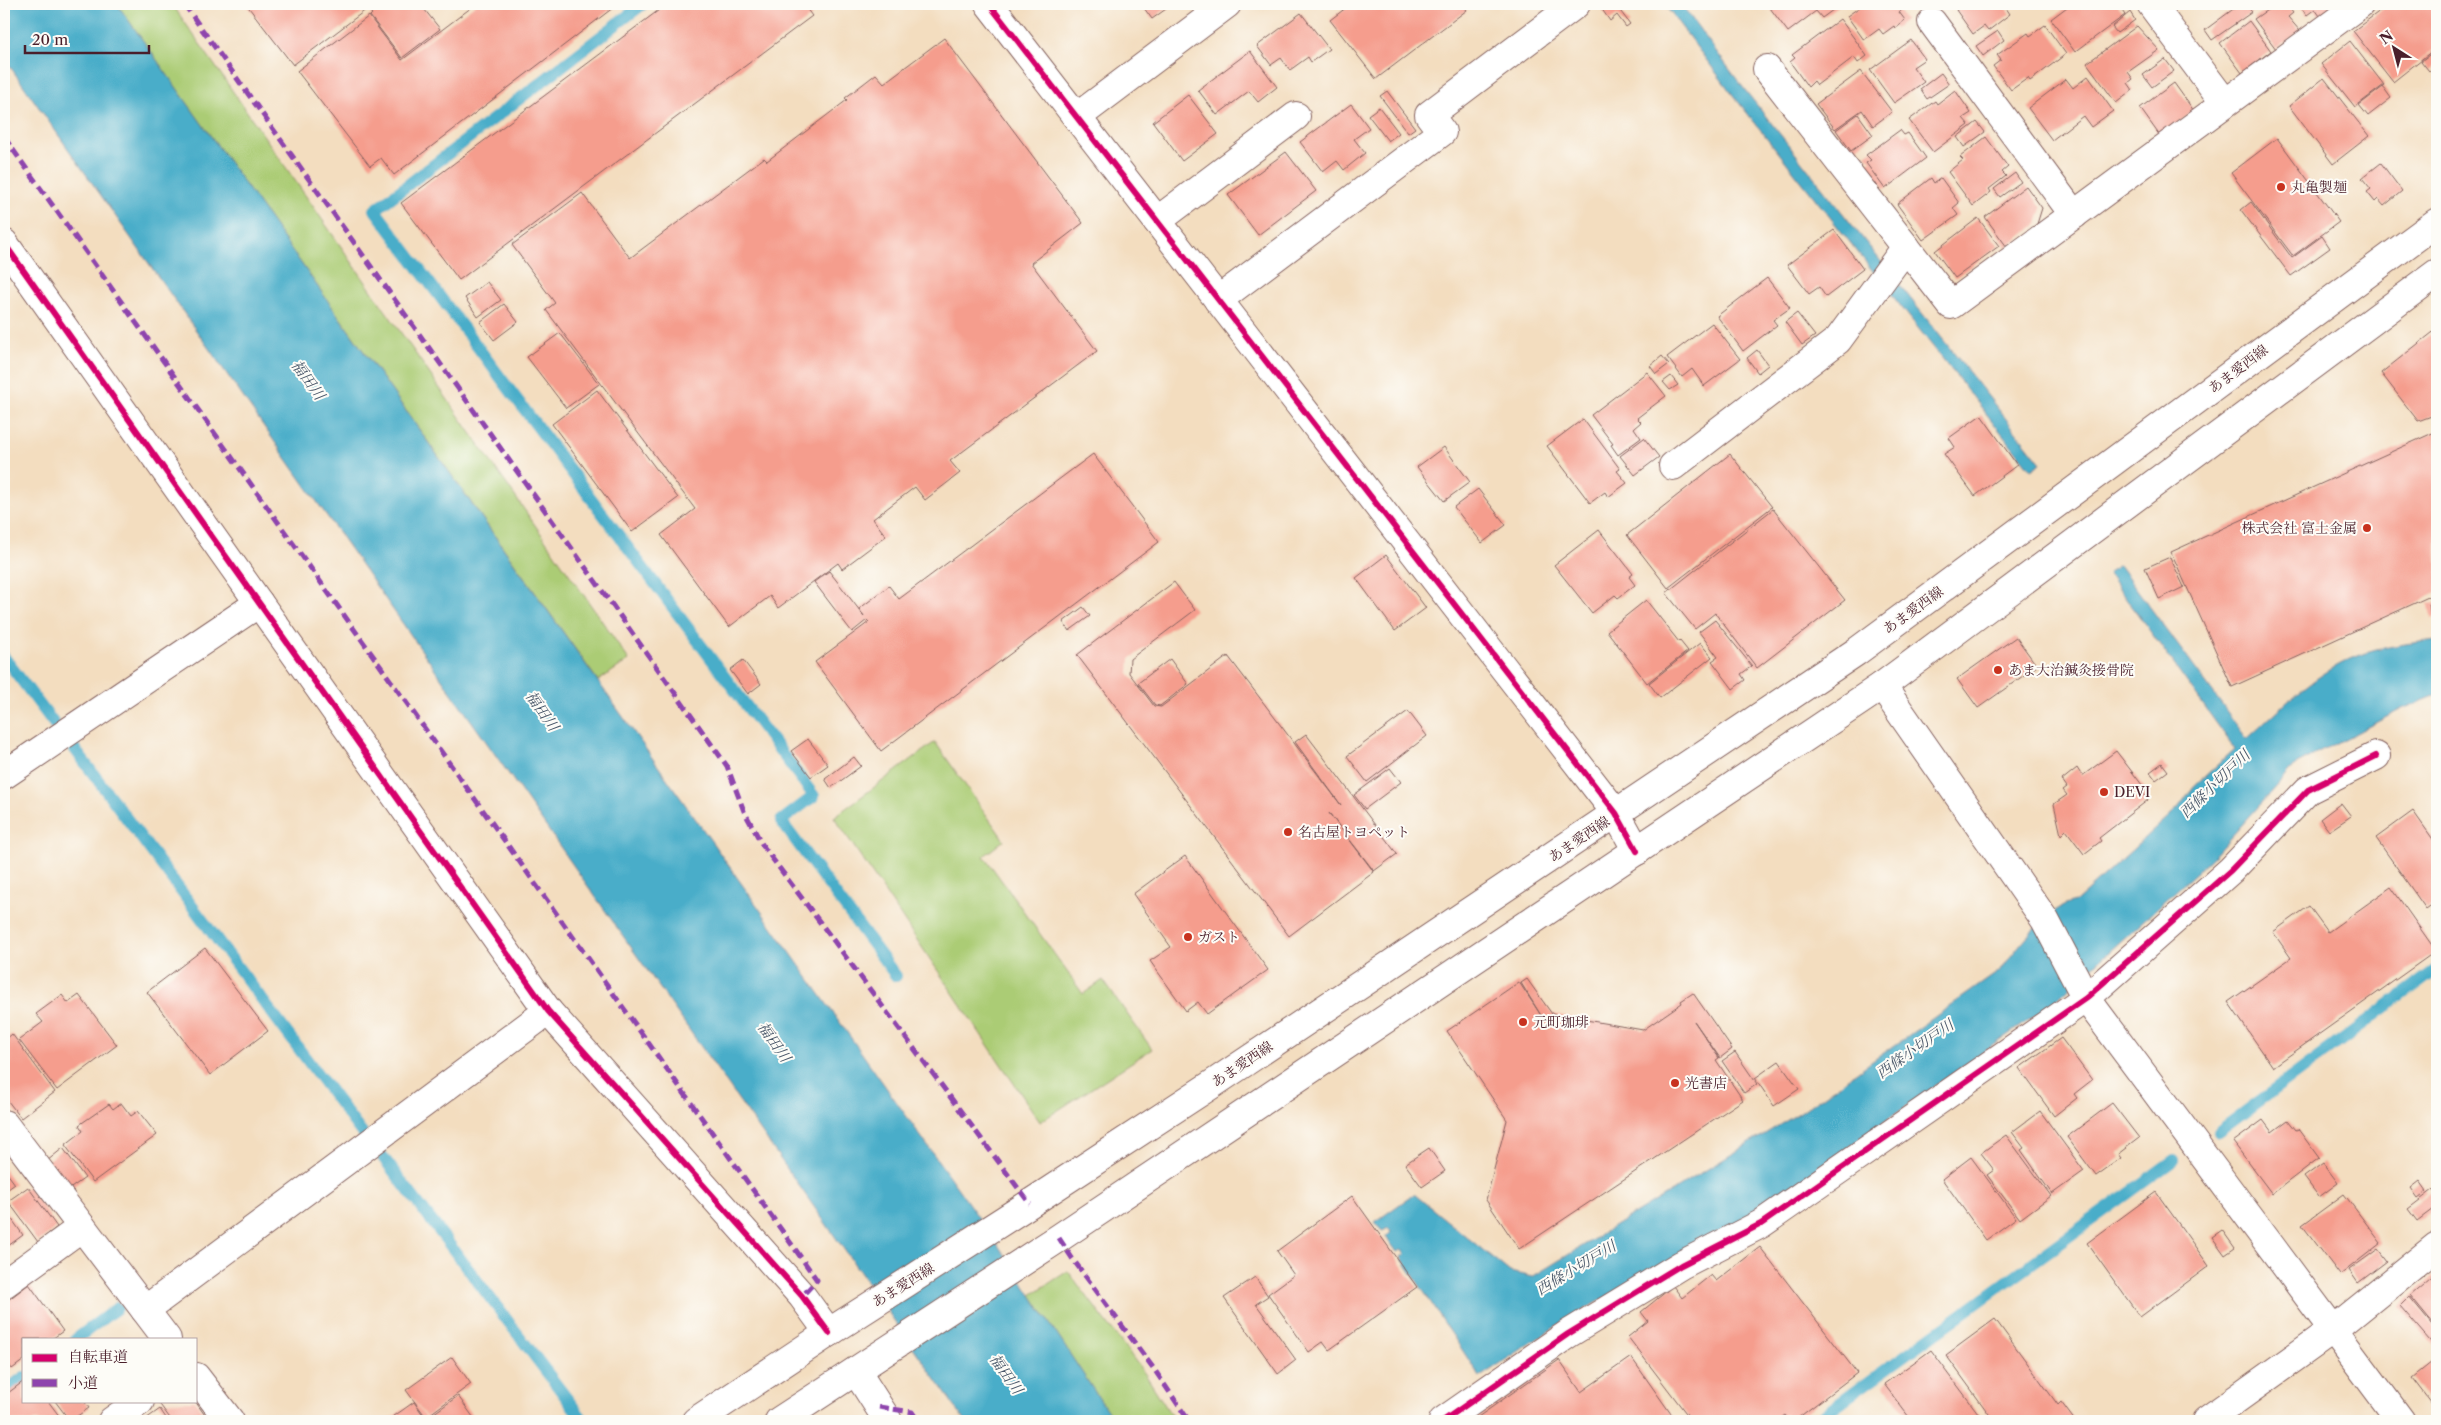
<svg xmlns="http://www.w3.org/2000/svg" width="2441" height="1425" font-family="'Libre Caslon Text','Noto Serif JP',serif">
  <rect width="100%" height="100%" fill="#fdfcf7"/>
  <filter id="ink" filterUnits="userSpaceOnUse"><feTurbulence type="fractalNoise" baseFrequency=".02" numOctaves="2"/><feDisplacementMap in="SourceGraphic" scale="10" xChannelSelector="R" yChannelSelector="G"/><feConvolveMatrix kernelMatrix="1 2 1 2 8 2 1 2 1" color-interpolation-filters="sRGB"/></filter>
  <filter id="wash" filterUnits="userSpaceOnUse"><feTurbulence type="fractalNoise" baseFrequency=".0096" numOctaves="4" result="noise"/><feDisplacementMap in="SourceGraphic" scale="20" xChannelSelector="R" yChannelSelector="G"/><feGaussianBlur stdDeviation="1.12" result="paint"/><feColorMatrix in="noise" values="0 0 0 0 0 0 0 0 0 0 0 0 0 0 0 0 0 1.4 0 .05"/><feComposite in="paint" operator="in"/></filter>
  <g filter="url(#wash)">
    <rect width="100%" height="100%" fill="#f3ddbf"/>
    <g fill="#abcc74" stroke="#7a7650">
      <path d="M117,4H172L629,660L598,681Z"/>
      <path d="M935,742L1004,840L984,856L1083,994L1103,980L1152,1049L1040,1122L834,817Z"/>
      <path d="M1068,1271L1145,1374L1175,1421H1114L1031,1295Z"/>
    </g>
    <g fill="#4aadc9" stroke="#4a667a">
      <path d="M4,4H117L998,1245L1114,1421H965L4,58Z"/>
      <path d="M1664,4H1681L1745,90L2041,463L2031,470L1736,99Z"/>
      <path d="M2119,565L2247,739C2280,709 2314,673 2358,656C2383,646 2411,643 2437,640V695L2402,709L2297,764L2212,858L2053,1003L1755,1213L1561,1323L1480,1377L1401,1257L1405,1254L1402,1249L1397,1252L1386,1237L1391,1232L1388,1228L1383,1231L1375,1222L1414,1194L1510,1272L1532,1277L1799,1113L2001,970C2015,949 2049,906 2075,902L2178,808L2194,786L2235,749L2108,573Z"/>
    </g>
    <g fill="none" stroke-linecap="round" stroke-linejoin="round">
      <g stroke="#4aadc9" stroke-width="12">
        <path d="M643,4L375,210L814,796L781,821L896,976"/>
        <path d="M4,657L55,725"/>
        <path d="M71,744L364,1136"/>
        <path d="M2218,1132L2437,969"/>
        <path d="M382,1156L584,1421"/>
        <path d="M76,1339L117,1308"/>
        <path d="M4,1392L24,1377"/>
        <path d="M1815,1421L2174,1160"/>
      </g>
    </g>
    <g id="blocks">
      <g fill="#f59d8d">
        <path d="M246,4H420L440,29L402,58L370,16L372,14L367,9L293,65Z"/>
        <path d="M476,4H618L394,175L381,158L370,166L297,71L369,16L402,60Z"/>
        <path d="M667,4H803L812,16L459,280L401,203Z"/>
        <path d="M1141,4H1173L1152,19Z"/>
        <path d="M1351,4H1462L1467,10L1376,79L1330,20Z"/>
        <path d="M1600,4H1615L1630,24L1626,27L1617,15L1610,21L1599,5Z"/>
        <path d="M1767,4H1841L1822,18L1816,11L1788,32Z"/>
        <path d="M1864,4H1909L1899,12L1905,20L1895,28L1894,26L1883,34L1879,29L1864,40L1847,16Z"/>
        <path d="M1958,4H2006L2004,5L2010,14L1988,31L1984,26L1973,34L1956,10L1961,7Z"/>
        <path d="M2071,4H2117L2125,15L2075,52L2051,19Z"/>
        <path d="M2240,4H2245L2252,12L2212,40L2205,30Z"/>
        <path d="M2276,4H2286L2293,13L2288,17L2300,31L2276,49L2254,19Z"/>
        <path d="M2298,4H2330L2332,7L2320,16L2315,9L2307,15Z"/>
        <path d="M2389,4L2437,5V47L2393,82L2353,31Z"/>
        <path d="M2130,12L2135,20L2117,33L2112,27Z"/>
        <path d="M1301,13L1329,49L1311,62L1308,57L1290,70L1281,58L1271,65L1257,46Z"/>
        <path d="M1840,19L1867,56L1858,63L1854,57L1817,85L1814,81L1808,87L1790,62L1795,58L1792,55Z"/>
        <path d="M2249,21L2271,51L2242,73L2220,43Z"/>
        <path d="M2045,25L2066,54L2030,81L2028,78L2011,90L1993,66L2001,60L1997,55L2028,33L2030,36Z"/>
        <path d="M2137,26L2159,50L2128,72L2133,79L2128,83L2133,90L2116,103L2087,63Z"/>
        <path d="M1998,31L2004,40L1983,56L1976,46Z"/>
        <path d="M944,38L1083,223L1031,263L1097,351L950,461L960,473L925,500L915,487L873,519L886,536L842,569L838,563L778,608L770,596L729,627L661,535L695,509L546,310L555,303L512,245L582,193L630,258L764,158L767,161L847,100L845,98L876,74L884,83Z"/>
        <path d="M1911,40L1925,59L1913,67L1924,82L1894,103L1870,70Z"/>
        <path d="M2350,41L2384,85L2355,107L2321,64Z"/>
        <path d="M2437,49V64L2429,71L2421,61Z"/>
        <path d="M1250,51L1277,87L1258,102L1249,91L1217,115L1198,90Z"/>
        <path d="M2165,59L2174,71L2152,87L2143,75Z"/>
        <path d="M1861,71L1892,112L1873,126L1862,110L1835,129L1816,104Z"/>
        <path d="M1941,73L1949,84L1927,99L1920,89Z"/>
        <path d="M2088,76L2113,111L2091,127L2083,116L2052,140L2028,108L2066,79L2073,88Z"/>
        <path d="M2324,78L2369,136L2333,164L2289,106Z"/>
        <path d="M2174,83L2194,111L2160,136L2140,108Z"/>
        <path d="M2383,87L2391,98L2368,116L2359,105Z"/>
        <path d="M1955,90L1971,113L1963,118L1969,125L1933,152L1909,120L1935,101L1937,104Z"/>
        <path d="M1387,91L1415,128L1408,133L1380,96Z"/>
        <path d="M1188,95L1218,134L1182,161L1153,122Z"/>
        <path d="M1351,104L1369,128L1354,139L1365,153L1344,170L1337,161L1323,172L1300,142Z"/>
        <path d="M1379,107L1399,133L1388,141L1368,115Z"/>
        <path d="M1858,114L1873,135L1851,151L1836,130Z"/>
        <path d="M1977,122L1985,132L1964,147L1957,137Z"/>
        <path d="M1900,130L1904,135L1908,133L1926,158L1885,189L1866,163L1871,160L1866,155Z"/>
        <path d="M1986,137L2008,167L2002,172L2006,176L1989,189L1991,192L1973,206L1948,172L1963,160L1960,157Z"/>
        <path d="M2277,138L2339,222L2293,256L2231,173Z"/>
        <path d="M1286,152L1316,191L1258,235L1228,195Z"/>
        <path d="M2381,163L2402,191L2384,206L2378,199L2375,202L2367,192L2371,189L2362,178Z"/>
        <path d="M2015,173L2021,182L2000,197L1994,189Z"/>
        <path d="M1931,178L1934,183L1941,178L1959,203L1953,208L1958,215L1923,240L1897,204Z"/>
        <path d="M2026,186L2042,208L2037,224L2007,247L1985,217Z"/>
        <path d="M2251,202L2292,258L2322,236L2330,248L2291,276L2241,210Z"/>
        <path d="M1978,218L1999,246L1955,278L1935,251Z"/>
        <path d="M1834,230L1863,269L1826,297L1819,287L1809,294L1787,265Z"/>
        <path d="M1767,278L1790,308L1773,320L1777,325L1743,351L1717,316Z"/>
        <path d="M487,282L501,300L478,317L465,298Z"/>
        <path d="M504,304L518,322L494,340L480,322Z"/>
        <path d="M1797,313L1815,336L1802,345L1785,322Z"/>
        <path d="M1712,323L1740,359L1704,386L1692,369L1682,377L1667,357Z"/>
        <path d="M2437,329V414L2418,421L2381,373Z"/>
        <path d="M560,333L599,384L566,408L527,357Z"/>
        <path d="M1757,350L1768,365L1758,373L1747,358Z"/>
        <path d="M1662,356L1669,364L1656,374L1650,366Z"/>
        <path d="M1647,372L1666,396L1637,418L1641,422L1634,428L1641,438L1618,455L1611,445L1613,444L1591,415Z"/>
        <path d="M1671,376L1678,385L1670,390L1663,382Z"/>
        <path d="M597,390L678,498L632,532L552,424Z"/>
        <path d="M1981,415L2017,465L1975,496L1944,454L1955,447L1949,438Z"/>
        <path d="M1583,419L1620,469L1617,471L1627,483L1608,497L1605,492L1590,503L1547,446Z"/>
        <path d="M2437,431V593L2232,687L2171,552Z"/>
        <path d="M1644,438L1659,457L1635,475L1620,456Z"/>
        <path d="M1444,447L1470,482L1444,501L1417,467Z"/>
        <path d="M1093,454L1159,542L881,751L815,662L869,622L867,620L852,632L814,582L829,571L864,616L859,609L889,586L899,599Z"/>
        <path d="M1730,454L1772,507L1668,588L1627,535Z"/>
        <path d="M1478,489L1506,525L1482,543L1454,507Z"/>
        <path d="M1773,509L1845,600L1757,668L1715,613L1695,629L1666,593Z"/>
        <path d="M1599,530L1633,574L1629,577L1635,585L1618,598L1615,595L1592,613L1554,565Z"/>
        <path d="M1386,555L1426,608L1395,631L1356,578Z"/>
        <path d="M2170,557L2184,587L2159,599L2145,568Z"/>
        <path d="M1174,582L1195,610L1130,659L1129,673L1154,706L1161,707L1228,656L1341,805L1295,742L1306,734L1397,854L1374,871L1329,813L1374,872L1289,936L1077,655Z"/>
        <path d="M1646,600L1679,642L1680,641L1688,651L1647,683L1607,631Z"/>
        <path d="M2437,603V617L2431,618L2429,604Z"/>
        <path d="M1083,607L1090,616L1069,631L1063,622Z"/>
        <path d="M1715,620L1752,666L1741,674L1745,680L1733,689L1712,661L1718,657L1699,632Z"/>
        <path d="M2016,637L2037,666L1978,708L1957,679Z"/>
        <path d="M1700,643L1712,657L1660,698L1649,683Z"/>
        <path d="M1170,659L1188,684L1160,706L1155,705L1138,683Z"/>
        <path d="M743,660L761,684L748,694L730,670Z"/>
        <path d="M1408,711L1427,736L1367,782L1347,756Z"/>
        <path d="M808,739L828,765L811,777L791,751Z"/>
        <path d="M2116,751L2146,790L2143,792L2148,800L2099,838L2101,841L2084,854L2066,830L2061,835L2054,804L2067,795L2063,790L2067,787L2062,780L2077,768L2082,776Z"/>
        <path d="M854,757L861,766L831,788L825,779Z"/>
        <path d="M2162,763L2168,771L2156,780L2150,772Z"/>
        <path d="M1390,768L1401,782L1365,809L1354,795Z"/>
        <path d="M2341,803L2351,816L2329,831L2320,819Z"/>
        <path d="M2413,811L2437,845V901L2426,909L2376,838Z"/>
        <path d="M1185,856L1268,970L1207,1014L1198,1002L1186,1011L1150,961L1171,947L1133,894Z"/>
        <path d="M2391,887L2436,951L2273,1067L2228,1002L2291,958L2273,932L2309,906L2328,932Z"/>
        <path d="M205,948L268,1031L210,1075L147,992Z"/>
        <path d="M1527,979L1552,1014L1643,1030L1682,1003L1681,1001L1693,993L1732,1049L1720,1058L1694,1021L1719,1058L1716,1060L1743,1100L1519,1249L1486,1200L1507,1120L1447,1031L1519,982L1542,1017L1521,983Z"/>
        <path d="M62,995L68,1003L79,995L117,1045L57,1090L19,1040L43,1022L36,1014Z"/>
        <path d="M12,1034L55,1092L21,1118L4,1096V1041Z"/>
        <path d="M2061,1038L2092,1080L2074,1094L2077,1098L2054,1116L2019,1068Z"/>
        <path d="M1735,1052L1757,1084L1744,1093L1722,1061Z"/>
        <path d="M1779,1061L1799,1089L1774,1106L1755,1078Z"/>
        <path d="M121,1103L131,1116L138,1111L157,1135L93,1182L65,1145L83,1131L79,1125L109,1104L113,1109Z"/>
        <path d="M2112,1103L2139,1138L2118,1154L2121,1158L2096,1176L2067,1137Z"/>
        <path d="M2040,1111L2084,1171L2052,1194L2021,1150L2024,1148L2012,1132Z"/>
        <path d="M2263,1120L2272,1132L2288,1120L2296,1130L2298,1129L2319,1158L2272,1194L2233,1142Z"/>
        <path d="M2006,1135L2051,1196L2020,1219L1987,1175L1994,1170L1981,1153Z"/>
        <path d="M63,1148L85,1178L68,1190L47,1161Z"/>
        <path d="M1429,1148L1445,1171L1422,1187L1405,1164Z"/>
        <path d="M1971,1157L2016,1218L1986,1240L1942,1179Z"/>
        <path d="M2323,1163L2338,1183L2319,1197L2304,1177Z"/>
        <path d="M4,1169L15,1184L4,1192Z"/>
        <path d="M2420,1181L2427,1191L2418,1198L2411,1188Z"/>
        <path d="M28,1187L57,1227L38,1242L8,1201Z"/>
        <path d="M2433,1190L2437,1194V1206L2417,1221L2408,1209Z"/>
        <path d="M2156,1192L2209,1266L2140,1317L2087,1243Z"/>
        <path d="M2344,1194L2381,1243L2340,1275L2302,1225Z"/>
        <path d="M1352,1196L1417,1287L1329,1350L1323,1342L1309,1352L1268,1294L1294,1275L1277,1251Z"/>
        <path d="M4,1208L23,1235L4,1249Z"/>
        <path d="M2222,1230L2235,1248L2225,1255L2212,1237Z"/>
        <path d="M1760,1247L1857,1373L1794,1421H1790L1785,1415L1777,1421H1692L1628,1337L1648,1321L1641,1312L1673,1286L1682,1298L1711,1275L1716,1281Z"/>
        <path d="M2378,1249L2387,1261L2358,1283L2349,1270Z"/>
        <path d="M2437,1273V1329L2410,1296Z"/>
        <path d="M1255,1277L1268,1296L1256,1304L1296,1360L1278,1374L1224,1298Z"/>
        <path d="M29,1284L63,1331L52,1339H24V1360L12,1369L4,1357V1303Z"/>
        <path d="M2409,1297L2437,1331L2436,1348L2400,1306Z"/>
        <path d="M1995,1319L2058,1405L2061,1402L2075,1421H1994L1946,1355Z"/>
        <path d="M1931,1350L1984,1421H1912L1884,1384Z"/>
        <path d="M452,1357L471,1384L426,1417L406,1390Z"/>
        <path d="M1631,1357L1676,1421H1482L1478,1417L1559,1360L1581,1392Z"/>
        <path d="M2437,1358V1411L2412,1378Z"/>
        <path d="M24,1381V1401H48L63,1421H4V1396Z"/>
        <path d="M458,1396L476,1421H387L414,1402L426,1419Z"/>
        <path d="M55,1401H84L89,1408L70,1421Z"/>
        <path d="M195,1401L209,1421H172L158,1402Z"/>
        <path d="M160,1409L168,1421H143Z"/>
      </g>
    </g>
  </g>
  <g filter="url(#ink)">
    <use href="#blocks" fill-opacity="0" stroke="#85625f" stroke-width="1"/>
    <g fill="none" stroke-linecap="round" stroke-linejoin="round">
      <g stroke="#85625f" stroke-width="30">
        <g id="minor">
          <path d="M989,4L1616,813L1637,851"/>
          <path d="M2151,4L2225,103"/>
          <path d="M1932,22L2074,215"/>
          <path d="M1767,69L1951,305L2360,4"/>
          <path d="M1077,117L1227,4"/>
          <path d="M1157,221L1296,116"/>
          <path d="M4,243L548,1011L802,1296L829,1333"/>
          <path d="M1218,300L1442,132L1429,115L1576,4"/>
          <path d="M1673,466L1838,340L1906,247"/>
          <path d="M1882,686L2045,920L2086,998L2401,1421"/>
          <path d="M4,775L259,603"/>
          <path d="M4,1124L167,1339"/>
          <path d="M4,1284L82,1227"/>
          <path d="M145,1310L548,1011"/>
          <path d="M856,1371L888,1421"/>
          <path d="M196,1377L230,1421"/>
          <path d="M112,1421L140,1401"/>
          <path d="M1443,1421L1568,1334L1681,1265L1761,1224L2086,998L2231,870L2308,790L2376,756"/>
          <path d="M2206,1421L2333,1330L2437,1246"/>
        </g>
      </g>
      <g stroke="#85625f" stroke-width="30">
        <g id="major">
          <path d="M696,1421L839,1326L1023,1208L1211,1085L1856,652L2437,222"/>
          <path d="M779,1421L1059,1238L1882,686L2437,273"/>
        </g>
      </g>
      <use href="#minor" stroke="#fff" stroke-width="28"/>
      <use href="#major" stroke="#fff" stroke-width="28"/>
      <g stroke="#8e44ad" stroke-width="5" stroke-dasharray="10 5" stroke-linecap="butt">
        <path d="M184,4L727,766L744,811L763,846L1030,1204"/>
        <path d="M4,137L817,1280L802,1296"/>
        <path d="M1059,1238L1072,1258L1154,1369L1189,1421"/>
        <path d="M879,1407L912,1412L918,1421"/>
      </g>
      <g stroke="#fdfcf7" stroke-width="9">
        <g id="cycleway">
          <path d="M989,4L1616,813L1637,851"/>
          <path d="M4,243L548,1011L802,1296L829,1333"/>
          <path d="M1443,1421L1568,1334L1681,1265L1761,1224L2086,998L2231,870L2308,790L2376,756"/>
        </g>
      </g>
      <use href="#cycleway" stroke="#d6006c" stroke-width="6"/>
    </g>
  </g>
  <g fill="#c8321e" stroke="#fdfcf7" stroke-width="2">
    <circle cx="2281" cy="187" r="5"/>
    <circle cx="2367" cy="528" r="5"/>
    <circle cx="1998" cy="670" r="5"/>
    <circle cx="2104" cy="792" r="5"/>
    <circle cx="1288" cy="832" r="5"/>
    <circle cx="1188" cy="937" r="5"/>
    <circle cx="1523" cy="1022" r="5"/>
    <circle cx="1675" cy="1083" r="5"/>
  </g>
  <g text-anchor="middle" stroke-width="4" stroke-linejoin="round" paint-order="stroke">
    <g font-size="14" fill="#4a1f2b" stroke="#fdfcf7" text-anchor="start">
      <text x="2291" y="192">丸亀製麺</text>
      <text x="2357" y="533" text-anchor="end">株式会社 富士金属</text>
      <text x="2008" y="675">あま大治鍼灸接骨院</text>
      <text x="2114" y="797">DEVI</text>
      <text x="1298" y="837">名古屋トヨペット</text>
      <text x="1198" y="942">ガスト</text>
      <text x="1533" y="1027">元町珈琲</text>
      <text x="1685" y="1088">光書店</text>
    </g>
    <g font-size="14" fill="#4a1f2b" stroke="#fdfcf7">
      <text transform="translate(2238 369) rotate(-37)" y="5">あま愛西線</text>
      <text transform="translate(1913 610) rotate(-36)" y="5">あま愛西線</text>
      <text transform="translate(1579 839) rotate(-34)" y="5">あま愛西線</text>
      <text transform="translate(1242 1064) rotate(-34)" y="5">あま愛西線</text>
      <text transform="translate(903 1285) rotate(-32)" y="5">あま愛西線</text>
    </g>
    <g font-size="15" font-style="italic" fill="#4a586a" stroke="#fdfcf7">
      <text transform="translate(308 380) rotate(54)" y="5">福田川</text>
      <text transform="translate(542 711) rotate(55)" y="5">福田川</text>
      <text transform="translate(2215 784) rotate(-44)" y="5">西條小切戸川</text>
      <text transform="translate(774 1042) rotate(55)" y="5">福田川</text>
      <text transform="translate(1915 1049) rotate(-35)" y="5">西條小切戸川</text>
      <text transform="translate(1576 1268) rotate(-31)" y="5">西條小切戸川</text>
      <text transform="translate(1006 1374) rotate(55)" y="5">福田川</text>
    </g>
  </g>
  <rect width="2441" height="1425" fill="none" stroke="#fdfcf7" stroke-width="20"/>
  <rect x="22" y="1338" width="175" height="65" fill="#fdfcf7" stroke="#b5a4a5"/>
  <rect x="32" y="1354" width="25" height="8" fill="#d6006c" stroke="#b5a4a5"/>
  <text x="68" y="1362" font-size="15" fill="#4a1f2b">自転車道</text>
  <rect x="32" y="1379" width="25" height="8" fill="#8e44ad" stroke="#b5a4a5"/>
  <text x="68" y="1388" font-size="15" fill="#4a1f2b">小道</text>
  <g transform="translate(2394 48) rotate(324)" stroke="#fdfcf7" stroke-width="4" paint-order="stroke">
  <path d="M0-4L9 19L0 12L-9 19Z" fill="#4a1f2b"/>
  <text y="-8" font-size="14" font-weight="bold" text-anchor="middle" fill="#4a1f2b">N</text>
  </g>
  <path d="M25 45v8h124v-8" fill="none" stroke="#4a1f2b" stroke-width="2.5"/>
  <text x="32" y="45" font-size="15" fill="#4a1f2b" stroke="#fdfcf7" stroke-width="4" paint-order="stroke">20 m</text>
</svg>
